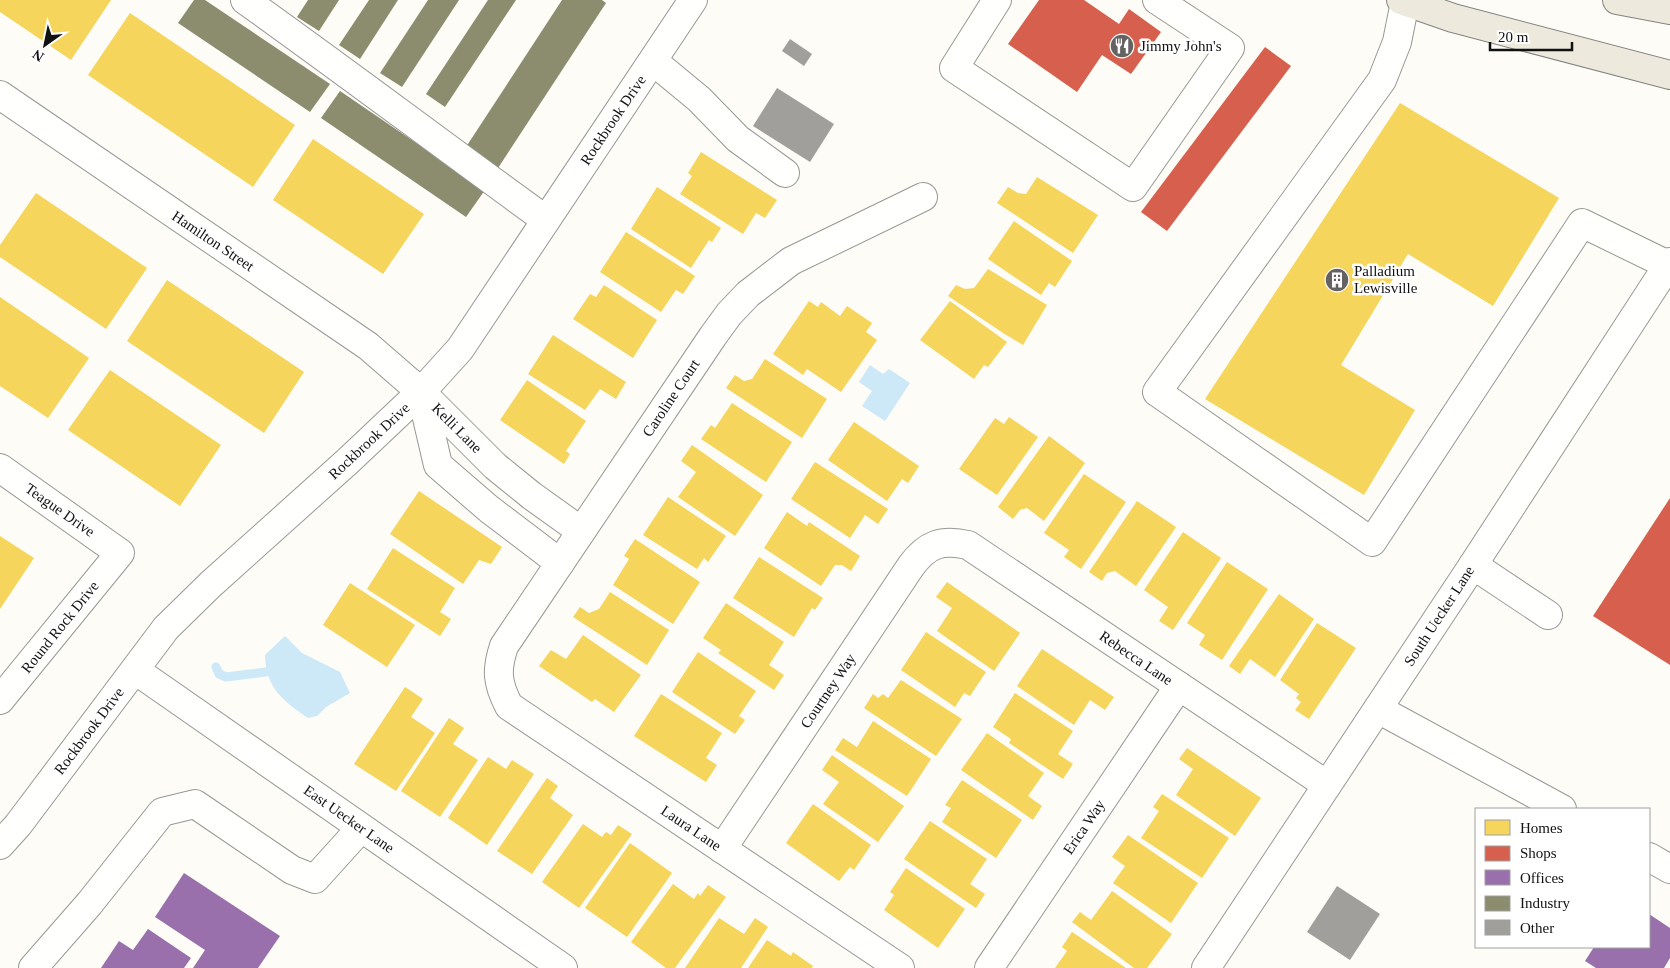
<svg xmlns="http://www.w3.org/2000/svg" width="1670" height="968" font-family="Georgia,serif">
  <rect width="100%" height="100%" fill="#fdfcf7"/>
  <g fill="#cde8f7">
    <path d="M870,365L883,374L889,369L910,383L885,421L862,406L872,391L859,382Z"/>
    <path d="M285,636L302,653L340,672L350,693L326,707L317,716L308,718C282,700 266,688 265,655Z"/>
  </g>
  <g fill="#f6d55c">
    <path d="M0,0H111L71,60L0,12Z"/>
    <path d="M130,13L295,125L253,187L88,75Z"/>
    <path d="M1400,103L1559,198L1493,306L1408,254L1341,365L1415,410L1364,495L1205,399Z"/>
    <path d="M313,139L424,214L383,274L273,200Z"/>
    <path d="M701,152L777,200L765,218L756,213L743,234L680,194L692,176L688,173Z"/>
    <path d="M1037,177L1098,215L1073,253L997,203L1008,187L1018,193L1026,194Z"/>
    <path d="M657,187L721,228L712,242L709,240L691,268L631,229Z"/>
    <path d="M36,193L147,268L106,329L0,257V245Z"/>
    <path d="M1014,221L1072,261L1055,287L1049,283L1041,295L988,259Z"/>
    <path d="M626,232L695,276L683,294L676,290L661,312L600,272Z"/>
    <path d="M988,269L1047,305L1023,345L1003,333L948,296L956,285L965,289L974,288Z"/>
    <path d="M167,280L304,372L264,433L127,341Z"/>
    <path d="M604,285L657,320L633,358L573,319L590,294L596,297Z"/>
    <path d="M0,297L89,358L48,418L0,386Z"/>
    <path d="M809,301L818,307L821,302L840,316L847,306L872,323L866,332L877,340L841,392L807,369L803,375L773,354Z"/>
    <path d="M950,301L1007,342L988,367L984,365L974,379L920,340Z"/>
    <path d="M553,335L626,382L616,399L600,389L585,410L528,374Z"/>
    <path d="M765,359L827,399L802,438L726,388L735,375L744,381L752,379Z"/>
    <path d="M110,370L221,445L180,506L68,430Z"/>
    <path d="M527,380L586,421L566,451L570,454L564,464L500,420Z"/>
    <path d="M732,403L792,442L766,482L701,439L711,425L715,428Z"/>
    <path d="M1009,417L1038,437L997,495L959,469L995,418L1004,424Z"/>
    <path d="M854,422L919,466L908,483L902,479L887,501L828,460Z"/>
    <path d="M1049,436L1085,463L1044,521L1027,508L1020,510L1013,519L998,507Z"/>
    <path d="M692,445L763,495L735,536L678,497L696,472L681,461Z"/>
    <path d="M815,462L888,509L878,524L865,515L850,538L791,499Z"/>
    <path d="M1084,474L1126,502L1081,569L1064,557L1069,550L1044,533Z"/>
    <path d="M419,491L502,547L491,564L479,560L463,584L390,534Z"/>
    <path d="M668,497L726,536L708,562L704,558L697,569L643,535Z"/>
    <path d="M1137,501L1176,527L1136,586L1115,571L1107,573L1102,581L1089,572Z"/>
    <path d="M787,512L807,526L809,522L860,556L851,571L842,565H835L821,586L764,548Z"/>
    <path d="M1183,532L1221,558L1173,630L1159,621L1168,607L1144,590Z"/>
    <path d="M0,536L34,558L0,609Z"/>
    <path d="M635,539L700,582L673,624L613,585L629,559L624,556Z"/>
    <path d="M393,548L455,588L440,612L451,619L440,636L367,589Z"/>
    <path d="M759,557L823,598L815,610L812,608L794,637L733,598Z"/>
    <path d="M1227,562L1268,589L1222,660L1199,645L1205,635L1187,623Z"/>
    <path d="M947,582L1020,633L994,671L937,631L952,608L936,597Z"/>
    <path d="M350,583L415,625L387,667L323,625Z"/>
    <path d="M610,592L669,630L647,665L573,617L580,607L589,613L599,609Z"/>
    <path d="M1279,594L1314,619L1275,677L1250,659L1240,674L1229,666Z"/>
    <path d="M726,603L784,642L769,665L784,675L774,690L718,653L721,650L703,638Z"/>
    <path d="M1317,623L1356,648L1309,719L1295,710L1301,702L1296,698L1299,694L1280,680Z"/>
    <path d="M926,632L986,672L970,696L964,693L955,707L901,670Z"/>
    <path d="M583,635L641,675L614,712L595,699L592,702L539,666L551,650L566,659Z"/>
    <path d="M1042,649L1114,697L1105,710L1090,700L1074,725L1017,686Z"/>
    <path d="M698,652L756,691L739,716L745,720L735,734L672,692Z"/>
    <path d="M901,680L962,719L936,756L864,708L873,694L878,698L883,694L888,698Z"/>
    <path d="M405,687L423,699L411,717L435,733L396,791L354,764Z"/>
    <path d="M1015,693L1073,731L1058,754L1073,764L1063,779L1009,743L1011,739L993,727Z"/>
    <path d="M661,694L722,733L706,758L717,765L706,782L634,736Z"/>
    <path d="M449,718L464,728L453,744L478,760L440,817L401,791Z"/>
    <path d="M873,721L931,759L907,796L835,750L843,738L857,747Z"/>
    <path d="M987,733L1044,773L1028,796L1042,806L1033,820L961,770Z"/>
    <path d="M1187,748L1261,798L1235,836L1176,795L1193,769L1179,759Z"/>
    <path d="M832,755L904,806L878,842L823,804L839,782L822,770Z"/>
    <path d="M488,757L506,769L512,760L534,774L487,845L448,818Z"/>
    <path d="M547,778L558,786L550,798L573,815L532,874L497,851Z"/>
    <path d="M962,780L1022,820L996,858L942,822L951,808L945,805Z"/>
    <path d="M1162,794L1229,838L1202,878L1141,838L1159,811L1153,807Z"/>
    <path d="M813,804L871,845L854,870L850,867L839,881L786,843Z"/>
    <path d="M930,821L987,859L970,884L985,894L976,908L904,859Z"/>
    <path d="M583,824L602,837L606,832L611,835L618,825L632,834L579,908L542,882Z"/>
    <path d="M1128,835L1198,883L1171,923L1113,883L1125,866L1112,857Z"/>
    <path d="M630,843L672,873L627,937L585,908Z"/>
    <path d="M906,868L965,909L938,948L884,910L894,895L890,892Z"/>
    <path d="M673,884L694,899L698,893L700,896L708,885L726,897L675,968H666L631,942Z"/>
    <path d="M1112,891L1172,934L1147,968H1134L1072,922L1080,912L1091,920Z"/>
    <path d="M719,918L744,934L755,918L768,927L741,968H685Z"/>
    <path d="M1072,932L1126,968H1055L1067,951L1062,947Z"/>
    <path d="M767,940L791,956L793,952L813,966L812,968H748Z"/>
  </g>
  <g fill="#d6604d">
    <path d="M1039,0H1084L1119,24L1129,9L1161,32L1131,74L1102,55L1077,92L1008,44Z"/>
    <path d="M1265,47L1291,66L1167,231L1141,212Z"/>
    <path d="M1670,498V665L1593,616Z"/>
  </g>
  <g fill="#9970ab">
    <path d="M184,873L280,936L258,968H193L205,950L155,917Z"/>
    <path d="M1649,914L1670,928V958L1664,968H1596L1585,961L1594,947H1649Z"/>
    <path d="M148,929L191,958L184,968H101L119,941L133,950Z"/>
  </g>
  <g fill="#8c8c6e">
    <path d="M194,0H205L330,84L310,112L178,23Z"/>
    <path d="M308,0H339L319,31L297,17Z"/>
    <path d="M369,0H398L360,59L339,45Z"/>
    <path d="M428,0H459L402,87L380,73Z"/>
    <path d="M488,0H516L445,107L426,94Z"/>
    <path d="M562,0H602L606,3L498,168L466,147Z"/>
    <path d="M340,91L485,190L466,217L321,118Z"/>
  </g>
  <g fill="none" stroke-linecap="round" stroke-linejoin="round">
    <path stroke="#cde8f7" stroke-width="9" d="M216,667L219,674L226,677L266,672"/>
  </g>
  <g fill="#a19f9c">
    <path d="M790,39L812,54L804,66L782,51Z"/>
    <path d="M777,88L834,124L810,162L753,126Z"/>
    <path d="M1337,886L1380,914L1350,960L1307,932Z"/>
  </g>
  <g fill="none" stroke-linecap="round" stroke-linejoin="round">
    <g stroke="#979795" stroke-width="30">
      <g id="minor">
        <path d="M245,0C346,72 445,147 546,220"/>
        <path d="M997,0L954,68L1133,187L1230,48L1157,0"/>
        <path d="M1405,2L1397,42L1382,80L1157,392L1372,542L1582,223L1670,266"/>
        <path d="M653,61L699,99L738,139L785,173"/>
        <path d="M0,95L368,346L421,392L495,466L532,496L581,531"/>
        <path d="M421,392L438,465L489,509L560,563"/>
        <path d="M0,468L120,553L0,700"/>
        <path d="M1473,565L1548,615"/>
        <path d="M135,670L563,968"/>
        <path d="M1378,709L1562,809"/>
        <path d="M0,845L18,825L166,628L211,584L348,461L421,392L460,349L693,0"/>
        <path d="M722,849L911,566C927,544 942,539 968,545L1327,785"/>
        <path d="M1649,857L1670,869"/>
        <path d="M33,968L89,904L162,812L195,804L292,870L315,879L361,828"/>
        <path d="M900,968L509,706C497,683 496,670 504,646L713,336L729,314L748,294L791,261L923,197"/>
        <path d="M989,968L1179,686"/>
        <path d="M1206,968L1473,565L1670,262"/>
      </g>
    </g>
    <g stroke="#858482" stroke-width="30">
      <g id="major">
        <path d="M1401,0L1453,18L1670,75"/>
        <path d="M1617,0L1670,10"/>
      </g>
    </g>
    <use href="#minor" stroke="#fffffe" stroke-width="28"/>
    <use href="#major" stroke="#ede9dc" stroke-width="28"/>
  </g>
  <defs>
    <g id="restaurant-disc" transform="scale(1.25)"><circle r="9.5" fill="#646362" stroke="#fff"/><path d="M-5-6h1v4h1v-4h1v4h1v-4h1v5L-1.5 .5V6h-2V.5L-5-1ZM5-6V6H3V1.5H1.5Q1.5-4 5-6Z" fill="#fff"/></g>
    <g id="building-disc" transform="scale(1.25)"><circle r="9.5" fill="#646362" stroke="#fff"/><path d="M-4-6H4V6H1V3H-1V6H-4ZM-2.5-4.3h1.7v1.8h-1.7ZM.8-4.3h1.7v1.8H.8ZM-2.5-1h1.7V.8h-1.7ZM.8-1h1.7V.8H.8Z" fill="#fff"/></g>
  </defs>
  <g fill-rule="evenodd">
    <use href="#restaurant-disc" x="1122" y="46"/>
    <use href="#building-disc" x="1337" y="280"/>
  </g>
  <g text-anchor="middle" stroke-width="5" stroke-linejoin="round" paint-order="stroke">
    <g font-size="15" fill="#111" stroke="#fff" text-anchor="start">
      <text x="1140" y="51">Jimmy John's</text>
      <text x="1354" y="276">Palladium<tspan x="1354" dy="17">Lewisville</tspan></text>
    </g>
    <g font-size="15" fill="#111" stroke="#fff">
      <text transform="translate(613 120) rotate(-56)" y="5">Rockbrook Drive</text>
      <text transform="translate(213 241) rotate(34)" y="5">Hamilton Street</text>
      <text transform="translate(671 398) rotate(-56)" y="5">Caroline Court</text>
      <text transform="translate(457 428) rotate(45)" y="5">Kelli Lane</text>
      <text transform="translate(369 441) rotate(-43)" y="5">Rockbrook Drive</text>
      <text transform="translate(60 510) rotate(35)" y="5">Teague Drive</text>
      <text transform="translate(1439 616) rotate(-57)" y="5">South Uecker Lane</text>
      <text transform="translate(60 627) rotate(-51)" y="5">Round Rock Drive</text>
      <text transform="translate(1136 658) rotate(34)" y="5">Rebecca Lane</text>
      <text transform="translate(828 691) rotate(-56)" y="5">Courtney Way</text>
      <text transform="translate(89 731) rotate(-53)" y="5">Rockbrook Drive</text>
      <text transform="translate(349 819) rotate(35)" y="5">East Uecker Lane</text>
      <text transform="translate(1084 827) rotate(-56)" y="5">Erica Way</text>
      <text transform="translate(691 828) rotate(34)" y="5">Laura Lane</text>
    </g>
  </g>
  <rect x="1475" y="808" width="175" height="140" fill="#ffffff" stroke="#a0a0a0"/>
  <rect x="1485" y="820" width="25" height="15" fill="#f6d55c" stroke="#a0a0a0"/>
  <text x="1520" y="833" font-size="15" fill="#111111">Homes</text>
  <rect x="1485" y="846" width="25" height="15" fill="#d6604d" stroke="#a0a0a0"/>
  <text x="1520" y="858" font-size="15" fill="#111111">Shops</text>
  <rect x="1485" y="870" width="25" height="15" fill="#9970ab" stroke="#a0a0a0"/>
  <text x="1520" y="883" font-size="15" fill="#111111">Offices</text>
  <rect x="1485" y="896" width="25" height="15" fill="#8c8c6e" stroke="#a0a0a0"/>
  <text x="1520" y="908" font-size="15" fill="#111111">Industry</text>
  <rect x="1485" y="920" width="25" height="15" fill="#a19f9c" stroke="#a0a0a0"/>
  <text x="1520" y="933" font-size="15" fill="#111111">Other</text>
  <g transform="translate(45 45) rotate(213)" stroke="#ffffff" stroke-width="4" paint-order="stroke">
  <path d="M0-4L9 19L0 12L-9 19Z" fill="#111111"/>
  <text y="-8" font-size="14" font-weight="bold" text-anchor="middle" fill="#111111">N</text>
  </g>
  <path d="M1490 42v8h82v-8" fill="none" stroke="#111111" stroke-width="2.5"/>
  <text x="1498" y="42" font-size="15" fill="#111111" stroke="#ffffff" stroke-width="4" paint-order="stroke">20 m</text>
</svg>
